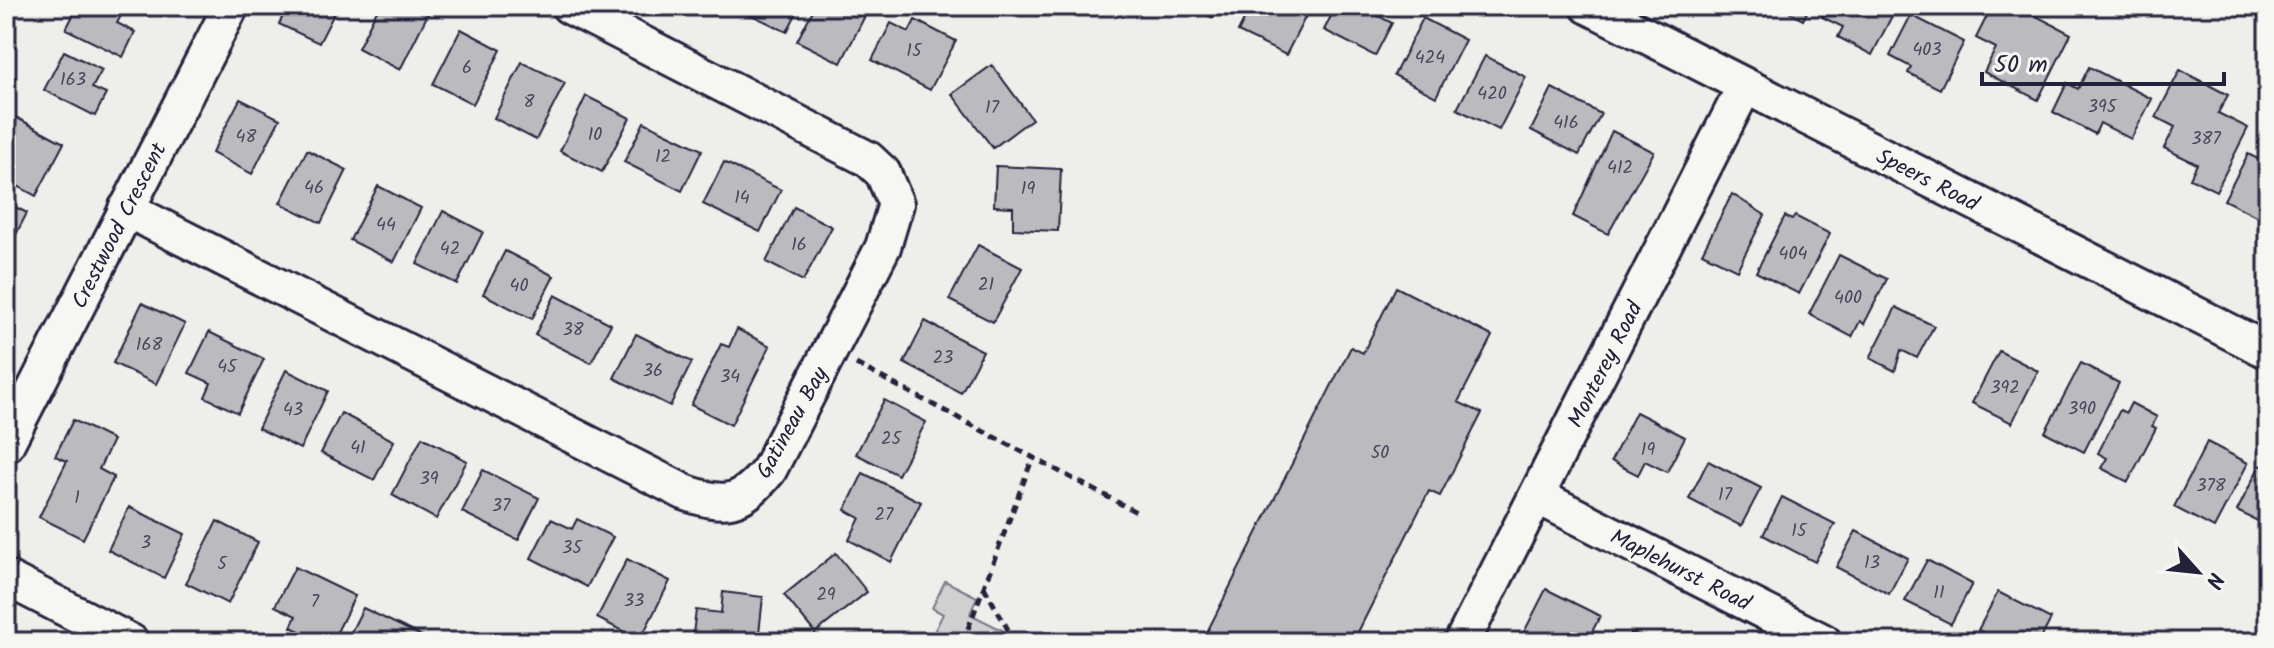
<svg xmlns="http://www.w3.org/2000/svg" width="2274" height="648" font-family="Kalam,sans-serif">
  <rect width="100%" height="100%" fill="#eeeeeb"/>
  <filter id="ink" filterUnits="userSpaceOnUse"><feTurbulence type="fractalNoise" baseFrequency=".0125" numOctaves="2"/><feDisplacementMap in="SourceGraphic" scale="16" xChannelSelector="R" yChannelSelector="G"/><feConvolveMatrix kernelMatrix="1 2 1 2 8 2 1 2 1" color-interpolation-filters="sRGB"/></filter>
  <g filter="url(#ink)">
    <path fill="#d0d0d1" stroke="#797986" stroke-width="2" d="M945,581L977,597L970,614L1026,642H929L943,614L932,608Z"/>
    <g fill="#bbbbbf" stroke="#22223b" stroke-width="2">
      <path d="M78,6H126L117,23L135,32L123,57L66,29Z"/>
      <path d="M288,6H338L319,43L279,24Z"/>
      <path d="M379,6H413L428,14L400,70L358,48Z"/>
      <path d="M733,6H800L787,32Z"/>
      <path d="M815,6H870L841,63L797,41Z"/>
      <path d="M1192,6H1219L1213,18Z"/>
      <path d="M1251,6H1311L1286,55L1238,32Z"/>
      <path d="M1336,6H1367L1365,9L1392,23L1375,56L1324,30Z"/>
      <path d="M1779,6H1810L1803,20Z"/>
      <path d="M1827,6H1897L1872,55L1838,37L1843,27L1822,17Z"/>
      <path d="M1992,6H2017L2071,34L2038,100L1984,72L1996,48L1976,38Z"/>
      <path d="M1911,15L1964,42L1940,89L1908,73L1911,67L1890,56Z"/>
      <path d="M1423,18L1465,40L1436,97L1394,75Z"/>
      <path d="M915,20L956,41L930,90L872,60L891,23L909,32Z"/>
      <path d="M461,29L501,50L473,104L433,84Z"/>
      <path d="M64,51L102,70L92,88L106,94L95,116L44,90Z"/>
      <path d="M1485,56L1526,77L1499,130L1457,109Z"/>
      <path d="M522,62L565,83L536,140L494,118Z"/>
      <path d="M992,65L1032,119L993,148L952,94Z"/>
      <path d="M2089,67L2152,99L2131,139L2100,123L2095,134L2053,112L2067,83L2078,89Z"/>
      <path d="M2180,70L2228,95L2218,113L2248,128L2216,191L2190,178L2197,164L2164,148L2175,127L2156,117Z"/>
      <path d="M1552,88L1601,114L1579,155L1531,130Z"/>
      <path d="M586,96L630,118L602,172L560,151Z"/>
      <path d="M240,99L280,119L252,174L212,153Z"/>
      <path d="M6,112L64,143L36,196L6,180Z"/>
      <path d="M644,122L702,150L682,191L624,162Z"/>
      <path d="M1612,131L1654,152L1608,234L1573,216Z"/>
      <path d="M307,150L347,170L321,223L280,203Z"/>
      <path d="M2248,154L2268,164V222L2224,200Z"/>
      <path d="M724,162L781,190L760,232L703,204Z"/>
      <path d="M996,166L1061,169L1058,231L1013,229V207L994,206Z"/>
      <path d="M378,186L421,208L394,262L350,240Z"/>
      <path d="M1732,194L1765,215L1737,270L1702,253Z"/>
      <path d="M6,202L27,213L6,254Z"/>
      <path d="M794,207L832,227L803,281L766,262Z"/>
      <path d="M443,211L483,232L457,284L417,264Z"/>
      <path d="M1785,216L1792,220L1795,216L1830,234L1799,294L1756,272Z"/>
      <path d="M978,245L1022,268L993,322L949,300Z"/>
      <path d="M505,251L554,276L532,319L483,294Z"/>
      <path d="M1839,255L1887,279L1864,324L1860,321L1852,337L1809,314Z"/>
      <path d="M1396,287L1492,336L1458,402L1482,413L1440,496L1429,491L1353,642L1203,640L1351,347L1363,353Z"/>
      <path d="M555,295L611,324L591,363L535,335Z"/>
      <path d="M142,303L185,324L156,384L113,363Z"/>
      <path d="M1896,307L1934,326L1917,358L1901,350L1895,371L1870,358Z"/>
      <path d="M925,321L983,351L961,393L904,363Z"/>
      <path d="M737,329L770,346L731,425L691,405L721,344L729,347Z"/>
      <path d="M209,332L264,359L238,413L205,397L211,383L189,373Z"/>
      <path d="M636,334L692,362L670,406L614,378Z"/>
      <path d="M1999,351L2038,371L2012,423L1972,403Z"/>
      <path d="M2081,363L2119,383L2084,452L2045,432Z"/>
      <path d="M286,370L328,391L300,449L258,428Z"/>
      <path d="M884,400L926,422L898,475L856,454Z"/>
      <path d="M2131,403L2157,417L2152,426L2156,428L2128,482L2101,468L2107,458L2098,453L2120,410L2126,413Z"/>
      <path d="M1636,412L1685,437L1667,472L1645,461L1638,475L1611,461Z"/>
      <path d="M341,413L394,441L374,480L321,453Z"/>
      <path d="M73,420L113,440L99,469L114,477L83,539L39,517L67,461L55,456Z"/>
      <path d="M422,437L467,461L436,519L392,495Z"/>
      <path d="M2207,442L2248,463L2214,528L2174,507Z"/>
      <path d="M1708,461L1761,488L1741,526L1689,499Z"/>
      <path d="M2260,465L2268,469V526L2237,511Z"/>
      <path d="M483,470L539,498L518,540L462,512Z"/>
      <path d="M863,473L921,502L891,562L849,540L860,518L845,510Z"/>
      <path d="M1782,497L1835,524L1815,562L1763,535Z"/>
      <path d="M129,507L185,534L164,578L108,550Z"/>
      <path d="M551,519L572,529L577,519L613,537L587,587L531,558Z"/>
      <path d="M217,521L258,542L228,604L186,583Z"/>
      <path d="M1856,531L1908,558L1889,594L1836,567Z"/>
      <path d="M836,553L867,592L815,633L784,595Z"/>
      <path d="M627,559L670,581L640,640L597,618Z"/>
      <path d="M1927,560L1972,584L1951,624L1905,601Z"/>
      <path d="M295,567L355,596L332,642H322L291,627L296,616L275,606Z"/>
      <path d="M1546,589L1600,616L1587,642H1519Z"/>
      <path d="M723,592L763,597L758,642H692L696,610L721,613Z"/>
      <path d="M1998,592L2051,619L2039,642H2001L1978,630Z"/>
      <path d="M363,608L428,639L427,642H346Z"/>
      <path d="M1631,632L1652,642H1626Z"/>
    </g>
    <g fill="none" stroke-linecap="round" stroke-linejoin="round">
      <g stroke="#22223b" stroke-width="40">
        <g id="street">
          <path d="M1588,6L2268,351"/>
          <path d="M126,209L684,492C725,507 741,505 769,470L883,247L896,204L883,173L868,159L569,6"/>
          <path d="M6,445L231,6"/>
          <path d="M1537,496L1824,642"/>
          <path d="M6,578L131,642"/>
          <path d="M1462,642L1745,86"/>
        </g>
      </g>
      <g stroke="#22223b" stroke-width="5" stroke-dasharray="8 6" stroke-linecap="butt">
        <path d="M856,364L1138,513"/>
        <path d="M984,587L1015,642"/>
        <path d="M963,642L1033,457"/>
      </g>
      <use href="#street" stroke="#f6f6f2" stroke-width="34"/>
    </g>
  </g>
  <g text-anchor="middle" stroke-width="6" stroke-linejoin="round" paint-order="stroke">
    <g font-size="18" fill="#48485c">
      <text x="1927" y="55">403</text>
      <text x="914" y="56">15</text>
      <text x="1430" y="63">424</text>
      <text x="467" y="73">6</text>
      <text x="73" y="85">163</text>
      <text x="1492" y="99">420</text>
      <text x="529" y="107">8</text>
      <text x="2102" y="112">395</text>
      <text x="992" y="113">17</text>
      <text x="1566" y="128">416</text>
      <text x="595" y="140">10</text>
      <text x="246" y="142">48</text>
      <text x="2206" y="144">387</text>
      <text x="663" y="162">12</text>
      <text x="1620" y="173">412</text>
      <text x="314" y="193">46</text>
      <text x="1028" y="194">19</text>
      <text x="742" y="203">14</text>
      <text x="386" y="230">44</text>
      <text x="799" y="250">16</text>
      <text x="450" y="254">42</text>
      <text x="1793" y="259">404</text>
      <text x="986" y="290">21</text>
      <text x="519" y="291">40</text>
      <text x="1848" y="303">400</text>
      <text x="573" y="335">38</text>
      <text x="149" y="350">168</text>
      <text x="943" y="363">23</text>
      <text x="227" y="372">45</text>
      <text x="653" y="376">36</text>
      <text x="730" y="382">34</text>
      <text x="2005" y="393">392</text>
      <text x="2082" y="414">390</text>
      <text x="293" y="415">43</text>
      <text x="891" y="444">25</text>
      <text x="358" y="453">41</text>
      <text x="1648" y="455">19</text>
      <text x="1380" y="458">50</text>
      <text x="429" y="484">39</text>
      <text x="2211" y="491">378</text>
      <text x="1725" y="500">17</text>
      <text x="77" y="503">1</text>
      <text x="501" y="511">37</text>
      <text x="884" y="520">27</text>
      <text x="1799" y="536">15</text>
      <text x="146" y="548">3</text>
      <text x="572" y="553">35</text>
      <text x="1872" y="568">13</text>
      <text x="222" y="569">5</text>
      <text x="1939" y="598">11</text>
      <text x="826" y="600">29</text>
      <text x="634" y="606">33</text>
      <text x="315" y="607">7</text>
    </g>
    <g font-size="22" fill="#22223b" stroke="#f6f6f2">
      <text transform="translate(1928 179) rotate(27)" y="8">Speers Road</text>
      <text transform="translate(118 225) rotate(-63)" y="8">Crestwood Crescent</text>
      <text transform="translate(1604 364) rotate(-63)" y="8">Monterey Road</text>
      <text transform="translate(791 422) rotate(-61)" y="8">Gatineau Bay</text>
      <text transform="translate(1681 569) rotate(27)" y="8">Maplehurst Road</text>
    </g>
  </g>
  <rect width="2274" height="648" fill="none" stroke="#f6f6f2" stroke-width="32"/>
  <rect x="16" y="16" width="2242" height="616" fill="none" stroke="#22223b" stroke-width="3" filter="url(#ink)"/>
  <g transform="translate(2198 572) rotate(117)" stroke="#f6f6f2" stroke-width="6" paint-order="stroke">
  <path d="M0-6L14 30L0 20L-14 30Z" fill="#22223b"/>
  <text y="-12" font-size="22" font-weight="bold" text-anchor="middle" fill="#22223b">N</text>
  </g>
  <path d="M1982 72v12h242v-12" fill="none" stroke="#22223b" stroke-width="4"/>
  <text x="1994" y="72" font-size="24" fill="#22223b" stroke="#f6f6f2" stroke-width="6" paint-order="stroke">50 m</text>
</svg>
